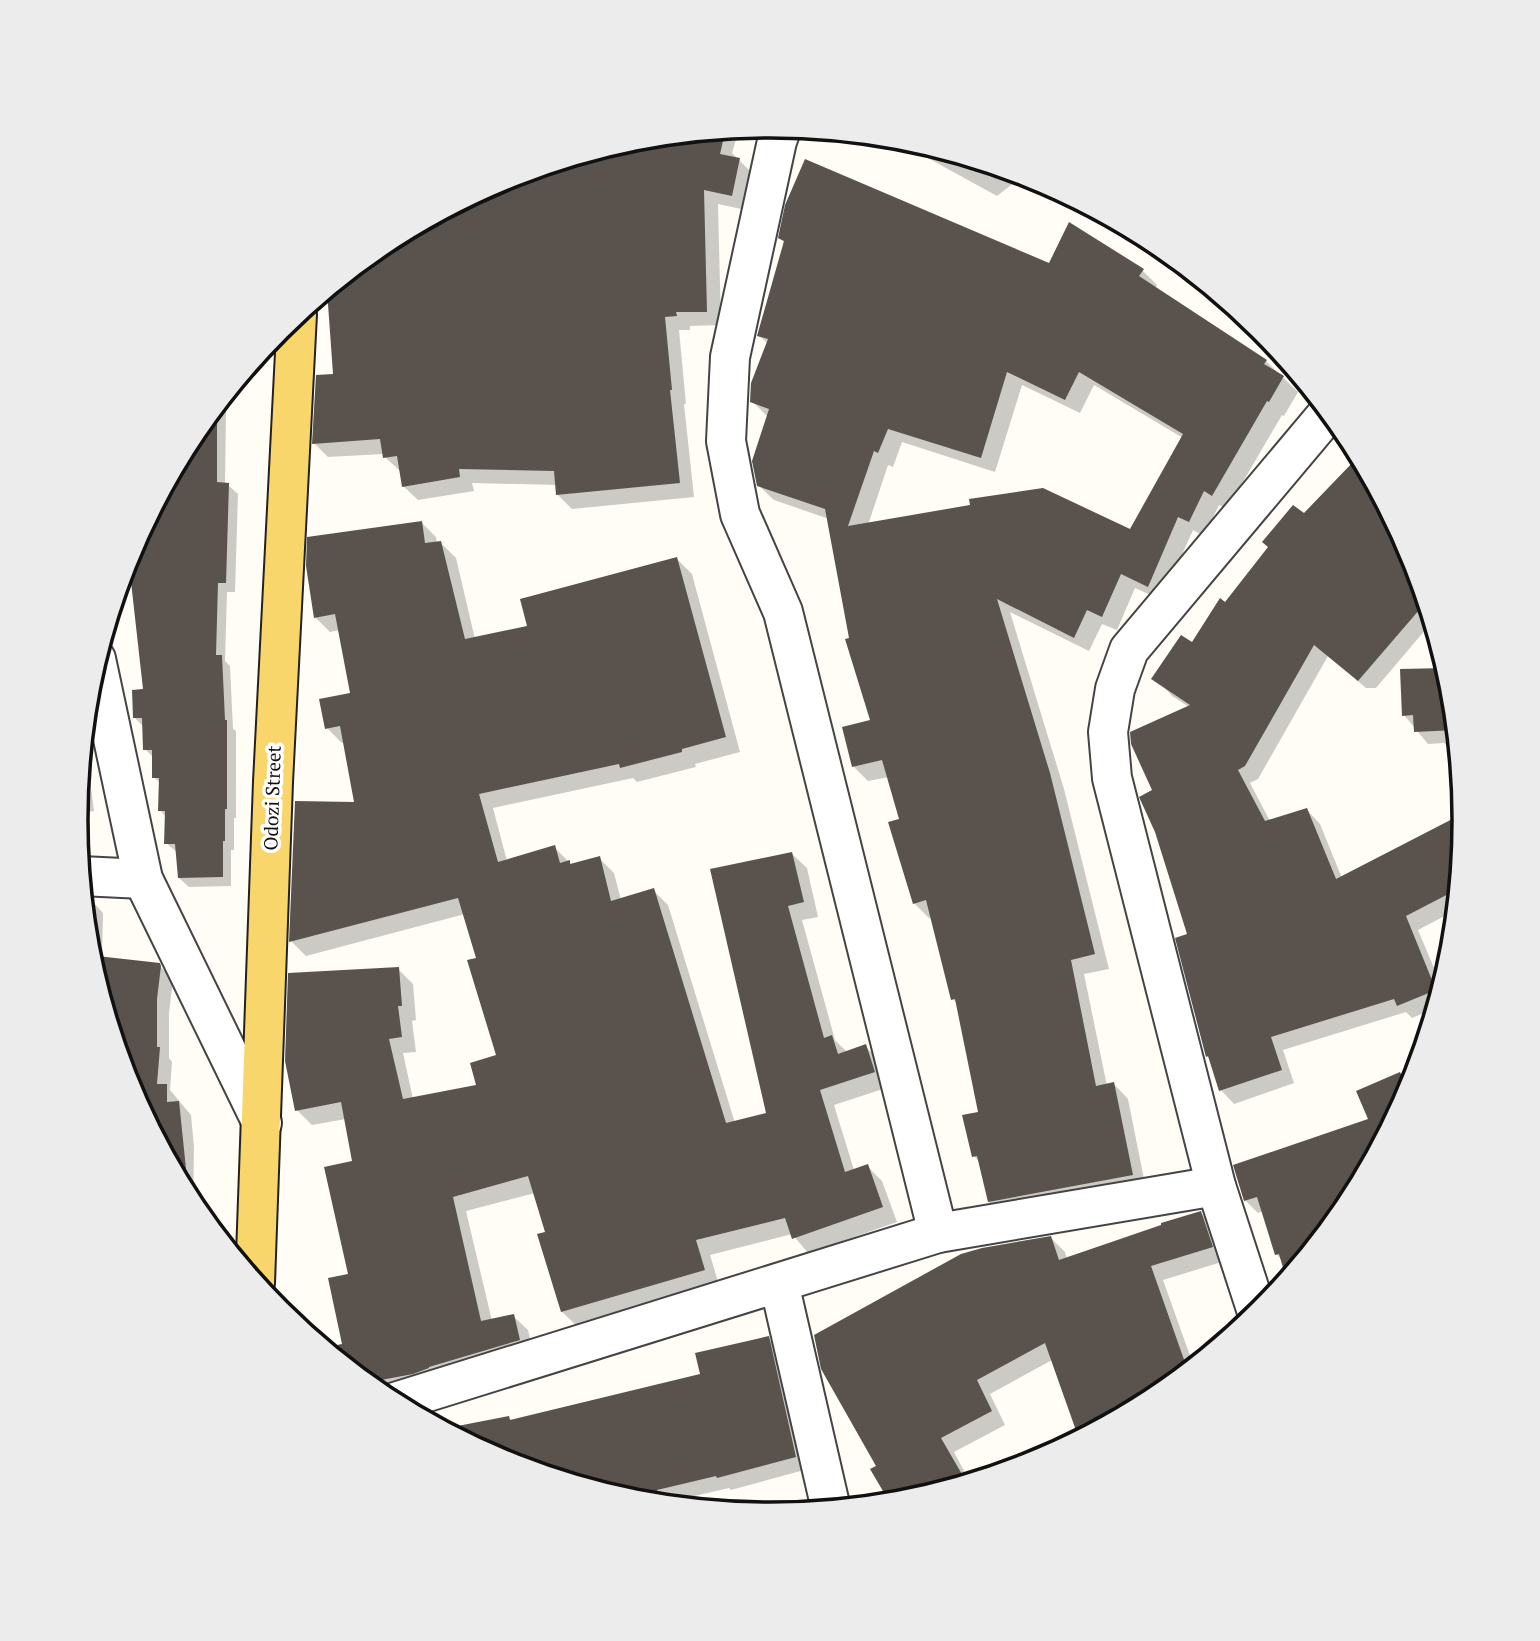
<svg xmlns="http://www.w3.org/2000/svg" width="1540" height="1641" font-family="'PT Serif',serif">
  <rect width="100%" height="100%" fill="#fffdf5"/>
  <g fill="#0003" fill-rule="evenodd">
    <path d="M739,129L732,153L753,174L746,210L718,204L721,325L690,326V330H679L686,404H684L694,497L572,509L558,495L557,485L472,483L474,491L418,500L403,486L401,472L385,457L384,454L328,457L314,443L335,375L329,292L325,291L384,243L505,178L635,139Z"/>
    <path d="M906,139L1024,175L997,196L915,151L904,140Z"/>
    <path d="M780,238L1050,265L1142,270L1157,285L1155,289L1266,361L1298,392L1284,416L1282,415L1227,509L1219,505L1204,536L1193,530L1162,600L1135,588L1117,630L1102,624L1089,651L1010,612L1064,789L1109,969L1084,974L1107,1086L1114,1084L1128,1099L1146,1189L1004,1216L989,1202L981,1164L974,1156L980,1113L958,1005L953,999L933,917L929,918L914,903L901,820L889,777L868,781L854,767L872,722L851,640L829,519L774,500L758,485L768,417L752,401L768,344L759,335L785,243ZM1022,385L1080,413L1094,385L1183,438L1131,531L972,507L868,525L888,465L893,467L902,442L995,472Z"/>
    <path d="M218,403L226,411L225,485H228L238,494L235,592H227L225,661L230,666L233,729L236,731V818H234V850H231V886L189,887L179,878L178,853L166,843V817L160,810V783L154,777V758L145,749L144,727L135,718L145,691L129,552L162,492L175,570H186L190,438Z"/>
    <path d="M1370,477L1412,555L1432,622L1376,688H1366L1328,656L1258,779L1250,783L1270,821L1307,810L1320,824L1342,878L1464,815L1456,910L1418,930L1442,987L1436,1008L1412,1018L1406,1012L1283,1050L1294,1083L1234,1104L1221,1090L1211,1060L1207,1056L1190,935L1155,791L1189,707L1172,696L1159,682L1304,516Z"/>
    <path d="M421,522L436,537L437,544L441,543L456,558L475,639L529,627L677,559L692,574L740,752L695,764L696,767L637,782L633,778L493,808L507,861L554,847L572,865L599,858L614,873L621,900L653,890L668,905L735,1123L768,1114L792,854L807,868L818,917L802,920L835,1040L847,1052L865,1046L880,1061L889,1087L834,1105L854,1170L867,1166L882,1181L897,1222L808,1253L792,1234L710,1255L719,1285L577,1326L562,1312L547,1233L535,1193L466,1211L492,1321L513,1316L528,1330L534,1355L382,1397L325,1350L345,1346L351,1275L354,1162L346,1119L312,1125L297,1110L398,969L413,984L416,1020L412,1021L416,1052L403,1053L413,1099L478,1087L498,1057L478,959L465,914L306,956L291,941L356,804L345,742L342,743L327,728L352,694L340,630L330,632L315,617Z"/>
    <path d="M1447,669L1451,685L1457,746L1448,747L1444,743L1428,744L1404,715L1402,671Z"/>
    <path d="M84,734L94,811L76,814Z"/>
    <path d="M83,900H91L103,913L102,959L159,965L173,980L169,1013V1058L172,1062L170,1090L191,1115L194,1147L193,1207L128,1086L89,956Z"/>
    <path d="M1412,1086L1347,1207L1288,1279L1282,1260L1276,1254L1263,1211L1258,1213L1245,1200L1370,1120L1364,1106Z"/>
    <path d="M196,1211H200L212,1224L213,1231Z"/>
    <path d="M1201,1213L1215,1227L1225,1261L1163,1280L1194,1367L1156,1398L1081,1438L1052,1360L990,1394L1005,1425L954,1452L970,1482L905,1502L892,1503L873,1469L878,1466L1051,1238L1065,1252L1067,1259Z"/>
    <path d="M768,1338L781,1350L808,1469L731,1490L729,1488L669,1502L670,1505L634,1502L504,1462L435,1425L445,1422L452,1429L508,1417L512,1421L702,1375Z"/>
  </g>
  <g fill="#5a524d" fill-rule="evenodd">
    <path d="M688,134L723,141L720,154L740,158L732,196L704,190L707,312H676L677,316L665,317L672,390H670L680,483L556,495L554,471L459,469L460,477L402,487L397,456L383,458L380,439L312,444L316,375L333,374L327,290L332,285L384,243L505,178L635,139Z"/>
    <path d="M805,159L1049,263L1069,222L1144,269L1139,276L1267,360L1264,364L1284,376L1269,402L1267,401L1212,496L1204,491L1189,522L1178,517L1148,587L1121,574L1102,617L1087,610L1074,638L997,599L1050,773L1095,954L1071,960L1096,1086L1114,1082L1133,1175L988,1202L977,1156L972,1157L962,1115L978,1112L955,999L951,1000L926,900L913,904L888,822L899,819L882,760L852,767L842,727L870,720L845,639L849,638L825,509L757,486L752,461L769,409L750,402L751,383L768,339L757,336L784,241L778,238L785,205ZM1007,372L1065,400L1079,372L1183,434L1130,529L1043,488L969,499L970,505L848,526L874,451L878,453L888,429L981,458Z"/>
    <path d="M217,404V482L229,483L226,583H218L216,655H222L225,720H227V809H225V841H223V877L178,878L175,844H164L165,811H158L159,778H152V750H143L142,718H133L132,690L143,689L128,555L193,434Z"/>
    <path d="M1355,460L1368,472L1412,555L1426,602L1358,681L1314,645L1245,766L1238,770L1265,821L1307,808L1336,879L1464,813L1458,889L1406,916L1436,990L1397,1006L1394,999L1271,1037L1282,1070L1219,1091L1208,1056L1206,1057L1175,938L1187,934L1155,832L1139,797L1152,790L1131,744L1130,732L1190,705L1151,679L1181,635L1192,642L1220,598L1225,602L1268,547L1262,542L1293,505L1304,513Z"/>
    <path d="M422,521L425,543L441,541L465,639L527,626L520,599L677,557L726,737L682,749V752L620,768L619,764L479,794L498,862L555,845L560,863L570,860V864L600,856L611,901L654,888L726,1123L766,1113L710,869L792,852L804,902L788,906L824,1038L832,1035L838,1054L866,1044L875,1072L820,1090L845,1172L868,1164L883,1207L792,1239L785,1218L696,1240L705,1270L561,1312L537,1234L545,1232L528,1176L453,1197L481,1321L514,1314L520,1340L429,1367V1368L413,1374L365,1383L323,1348L342,1344L328,1278L348,1274L324,1167L352,1161L341,1102L295,1111L285,1061L288,973L399,967L402,1006H398L402,1037L389,1039L403,1099L476,1085L470,1063L496,1055L467,960L476,958L458,898L289,942L295,801L354,802L340,726L325,729L319,699L350,693L335,614L314,618L306,566L307,537Z"/>
    <path d="M1446,668L1451,685L1456,730L1414,732L1413,715L1402,716L1400,669Z"/>
    <path d="M88,955L160,963L161,966L157,999V1047H160L157,1084H167V1102L179,1101L189,1198L128,1086Z"/>
    <path d="M1400,1072L1409,1092L1347,1207L1287,1281L1279,1254L1275,1255L1257,1197L1244,1201L1233,1165L1368,1119L1356,1091Z"/>
    <path d="M1201,1211L1213,1247L1151,1266L1188,1371L1156,1398L1079,1439L1045,1343L977,1380L992,1411L941,1438L967,1483L905,1502L890,1503L870,1469L876,1466L821,1369L814,1335L961,1254L982,1248L1051,1236L1059,1260L1161,1225V1223Z"/>
    <path d="M769,1336L796,1457L717,1478L716,1476L657,1490L661,1504L634,1502L504,1462L442,1429L509,1416L510,1420L700,1374L695,1353Z"/>
  </g>
  <g fill="none" stroke-linecap="round" stroke-linejoin="round">
    <g stroke="#444" stroke-width="42">
      <g id="minor">
        <path d="M782,127L777,141L730,357L726,441L740,514L783,612L938,1233"/>
        <path d="M96,659L143,879L262,1123"/>
        <path d="M81,876L143,879"/>
        <path d="M779,1283L831,1509"/>
        <path d="M1258,1315L1216,1186L1112,778L1108,732L1115,689L1129,650L1329,412"/>
        <path d="M392,1403L938,1233L1216,1186"/>
      </g>
    </g>
    <g stroke="#222" stroke-width="42">
      <path id="major" d="M255,1283L273,782L297,314"/>
    </g>
    <use href="#minor" stroke="#fff" stroke-width="38"/>
    <use href="#major" stroke="#f9d66b" stroke-width="38"/>
  </g>
  <g text-anchor="middle" stroke-width="7" stroke-linejoin="round" paint-order="stroke">
    <g font-size="19" fill="#111" stroke="#fff">
      <text transform="translate(272 798) rotate(-88)" y="7">Odozi Street</text>
    </g>
  </g>
  <path d="M0 0H1540V1641H0ZM88 820a682 682 0 1 1 1364 0a682 682 0 1 1-1364 0Z" fill="#ececec" fill-rule="evenodd"/>
  <path fill="none" stroke="#111" stroke-width="3.5" d="M88 820a682 682 0 1 1 1364 0a682 682 0 1 1-1364 0Z"/>
</svg>
